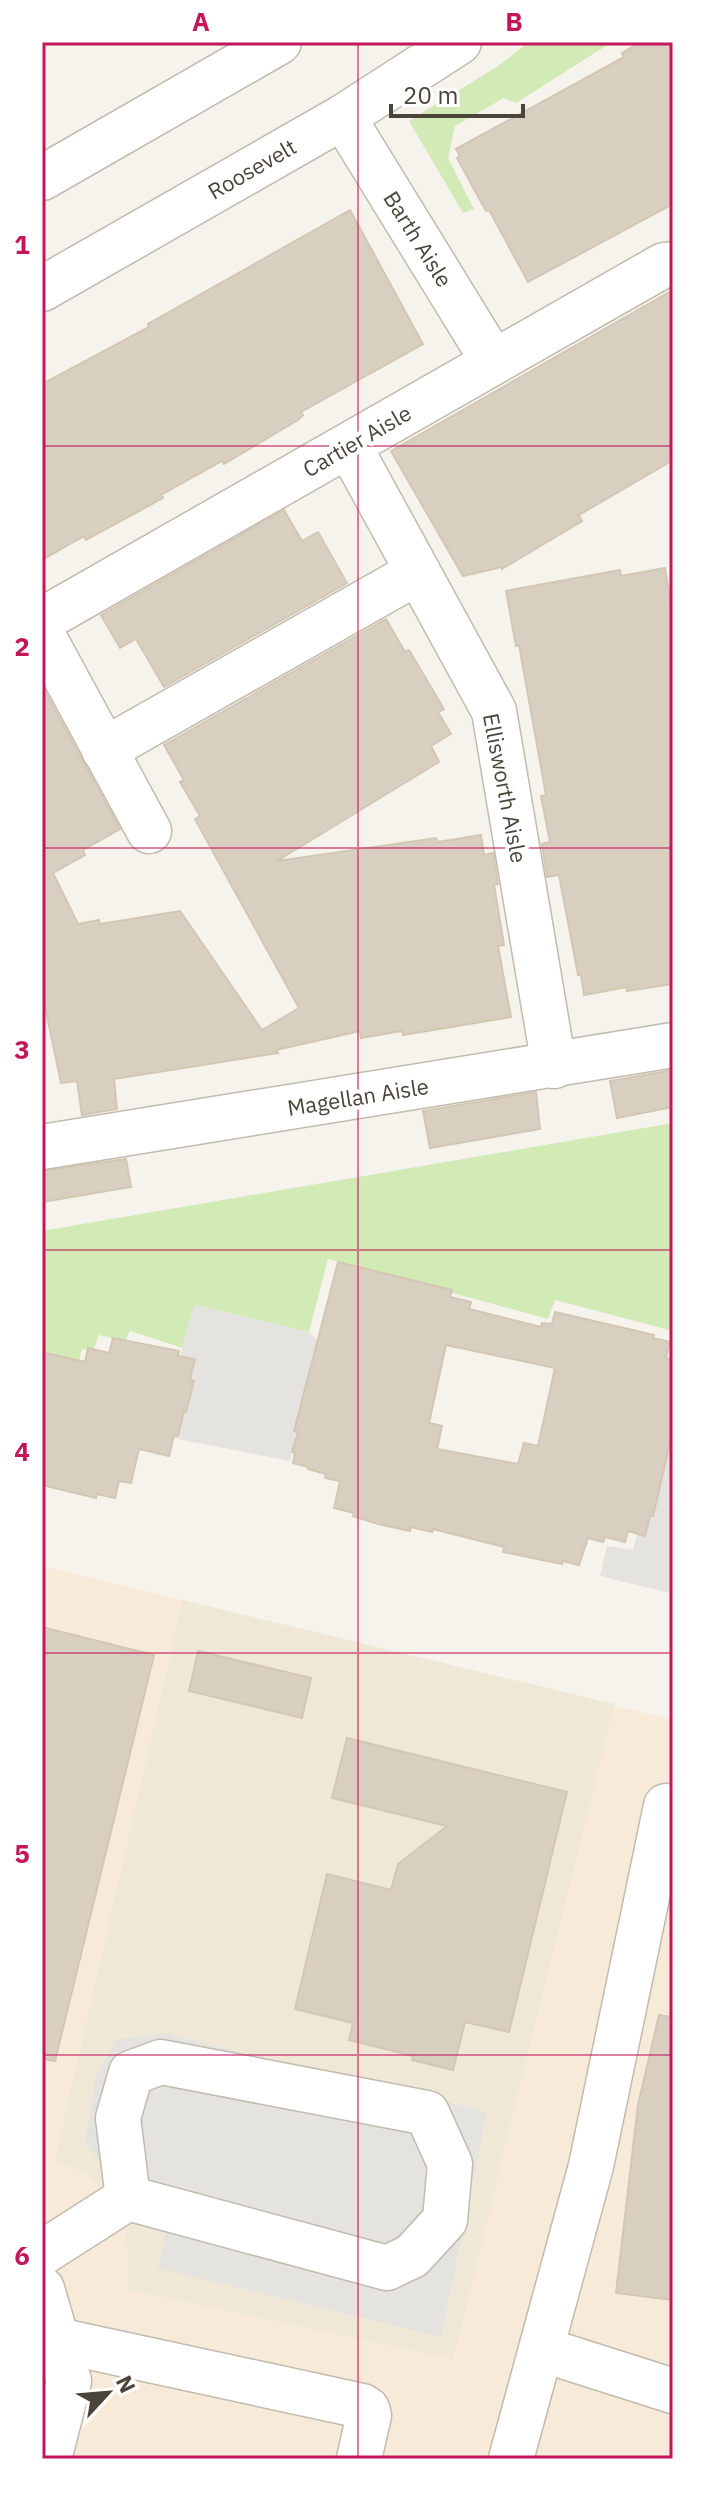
<svg xmlns="http://www.w3.org/2000/svg" width="715" height="2501" font-family="'IBM Plex Sans',sans-serif">
  <rect width="100%" height="100%" fill="#f6f3ec"/>
  <path fill="#f7ead8" d="M42,1566L673,1720V2459H42Z"/>
  <path fill="#efe8d6" d="M183,1600L614,1704L453,2359L127,2289L129,2263L126,2236L110,2200L85,2173L55,2160Z"/>
  <g fill="#d2eab5">
    <path d="M529,42H612L516,103L504,98L455,126L448,158L474,209L463,213L409,121L498,66Z"/>
    <path d="M673,1123V1331L555,1300L548,1319L328,1259L309,1332L195,1305L182,1348L130,1331L125,1342L99,1335L93,1351L82,1349L65,1423L42,1355V1231Z"/>
  </g>
  <g fill="#e5e3e0">
    <path d="M194,1305L309,1332L317,1340L290,1461L167,1437L182,1348Z"/>
    <path d="M666,1426L673,1427V1594L600,1576L607,1546L633,1550Z"/>
    <path d="M167,2034L487,2112L441,2337L158,2268L166,2229L117,2183L85,2143L95,2076L117,2039Z"/>
  </g>
  <g fill="#d8cfc1" stroke="#d3c7b4" stroke-width="2" fill-rule="evenodd">
    <path d="M641,42H673V204L528,282L489,210L486,211L457,158L460,156L456,149L624,57L622,53Z"/>
    <path d="M350,210L423,344L301,412L303,415L298,420L224,464L222,461L161,495L163,498L86,540L84,536L42,560V384L149,327L148,324Z"/>
    <path d="M673,290V460L579,515L582,521L502,569V567L463,576L391,451Z"/>
    <path d="M284,510L302,541L318,532L347,583L164,687L136,639L120,648L101,615Z"/>
    <path d="M665,568L673,616V984L627,991V987L584,995L581,975H578L559,875L547,877L542,844L550,842L541,796L546,795L519,645L516,646L506,591L620,570L621,576Z"/>
    <path d="M386,619L405,652L409,650L444,709L438,712L451,734L431,746L439,762L277,861L436,838L438,842L481,835L484,855L493,853L498,884L494,885L504,945L498,946L511,1017L403,1035L402,1031L361,1038L360,1031L276,1050L278,1053L114,1079L117,1109L82,1115L77,1081L61,1083L42,992V686L120,829L83,850L85,855L53,873L78,924L99,920L100,924L180,911L262,1030L299,1008L195,819L200,816L180,782L184,780L164,745Z"/>
    <path d="M673,1070V1107L617,1118L610,1081Z"/>
    <path d="M536,1092L540,1129L430,1148L423,1111Z"/>
    <path d="M126,1159L131,1187L42,1202V1171Z"/>
    <path d="M338,1262L452,1290L450,1297L471,1302L469,1309L541,1327L542,1323L552,1324L555,1312L654,1335L653,1338L670,1342L666,1358L673,1360V1430L653,1516H650L645,1536L628,1531L625,1542L605,1537L603,1542L588,1538L579,1565L562,1561V1564L503,1552L504,1547L433,1529L432,1532L411,1527L410,1531L378,1524L353,1516L354,1513L334,1508L340,1481L325,1478L326,1474L308,1469V1467L293,1463L295,1453L292,1452L298,1432L294,1431ZM446,1345L555,1368L538,1446L524,1443L518,1464L437,1449L442,1426L429,1423Z"/>
    <path d="M113,1338L179,1351L178,1356L195,1359L190,1379L194,1381L186,1412L184,1411L178,1436L174,1435L169,1456L139,1449L131,1483L119,1481L115,1498L97,1494L96,1498L42,1485V1352L85,1362L88,1348L109,1353Z"/>
    <path d="M42,1627L154,1655L55,2061L42,2059Z"/>
    <path d="M198,1651L311,1678L302,1718L189,1691Z"/>
    <path d="M347,1738L567,1792L509,2032L465,2022L453,2070L412,2060L413,2056L349,2040L353,2023L295,2009L327,1874L391,1890L398,1864L447,1826L332,1798Z"/>
    <path d="M659,2015L673,2017V2300L616,2293L638,2105Z"/>
  </g>
  <g fill="none" stroke-linecap="round" stroke-linejoin="round">
    <g stroke="#c2bbae" stroke-width="47">
      <g id="minor">
        <path d="M343,117L493,361"/>
        <path d="M42,178L279,42"/>
        <path d="M42,289L343,117L459,42"/>
        <path d="M349,446L494,711L554,1066"/>
        <path d="M42,620L664,265L673,264"/>
        <path d="M42,634L149,831"/>
        <path d="M104,750L418,572"/>
        <path d="M42,1147L673,1045"/>
        <path d="M42,2253L128,2198L387,2268L412,2256L445,2220L450,2164L427,2113L161,2062L131,2073L118,2118L128,2198"/>
        <path d="M42,2289L69,2381L49,2459"/>
        <path d="M57,2340L362,2406L367,2409L369,2415L359,2459"/>
        <path d="M541,2349L673,2391"/>
        <path d="M511,2459L591,2166L666,1806L673,1808"/>
      </g>
    </g>
    <use href="#minor" stroke="#fff" stroke-width="44"/>
  </g>
  <path fill="none" stroke="#c2185b" stroke-width="2" stroke-opacity="0.55" d="M358,42V2459M42,446H673M42,848H673M42,1250H673M42,1653H673M42,2055H673"/>
  <g text-anchor="middle" stroke-width="8" stroke-linejoin="round" paint-order="stroke">
    <g font-size="22" fill="#4b4439" stroke="#fff">
      <text transform="translate(252 169) rotate(-30)" y="8">Roosevelt</text>
      <text transform="translate(418 239) rotate(58)" y="8">Barth Aisle</text>
      <text transform="translate(357 441) rotate(-30)" y="8">Cartier Aisle</text>
      <text transform="translate(505 788) rotate(79)" y="8">Ellisworth Aisle</text>
      <text transform="translate(358 1097) rotate(-9)" y="8">Magellan Aisle</text>
    </g>
  </g>
  <rect width="715" height="2501" fill="none" stroke="#ffffff" stroke-width="88"/>
  <g transform="translate(108 2393) rotate(64)" stroke="#ffffff" stroke-width="6" paint-order="stroke">
  <path d="M0-6L14 30L0 20L-14 30Z" fill="#4b4439"/>
  <text y="-12" font-size="22" font-weight="bold" text-anchor="middle" fill="#4b4439">N</text>
  </g>
  <path d="M391 104v12h132v-12" fill="none" stroke="#4b4439" stroke-width="4"/>
  <text x="403" y="104" font-size="24" fill="#4b4439" stroke="#ffffff" stroke-width="6" paint-order="stroke">20 m</text>
  <rect x="44" y="44" width="627" height="2413" fill="none" stroke="#c2185b" stroke-width="3"/>
  <g font-size="26" text-anchor="middle" font-weight="bold" fill="#c2185b">
    <text x="201" y="31">A</text>
    <text x="514" y="31">B</text>
    <text x="22" y="254">1</text>
    <text x="22" y="656">2</text>
    <text x="22" y="1059">3</text>
    <text x="22" y="1461">4</text>
    <text x="22" y="1863">5</text>
    <text x="22" y="2265">6</text>
  </g>
</svg>
